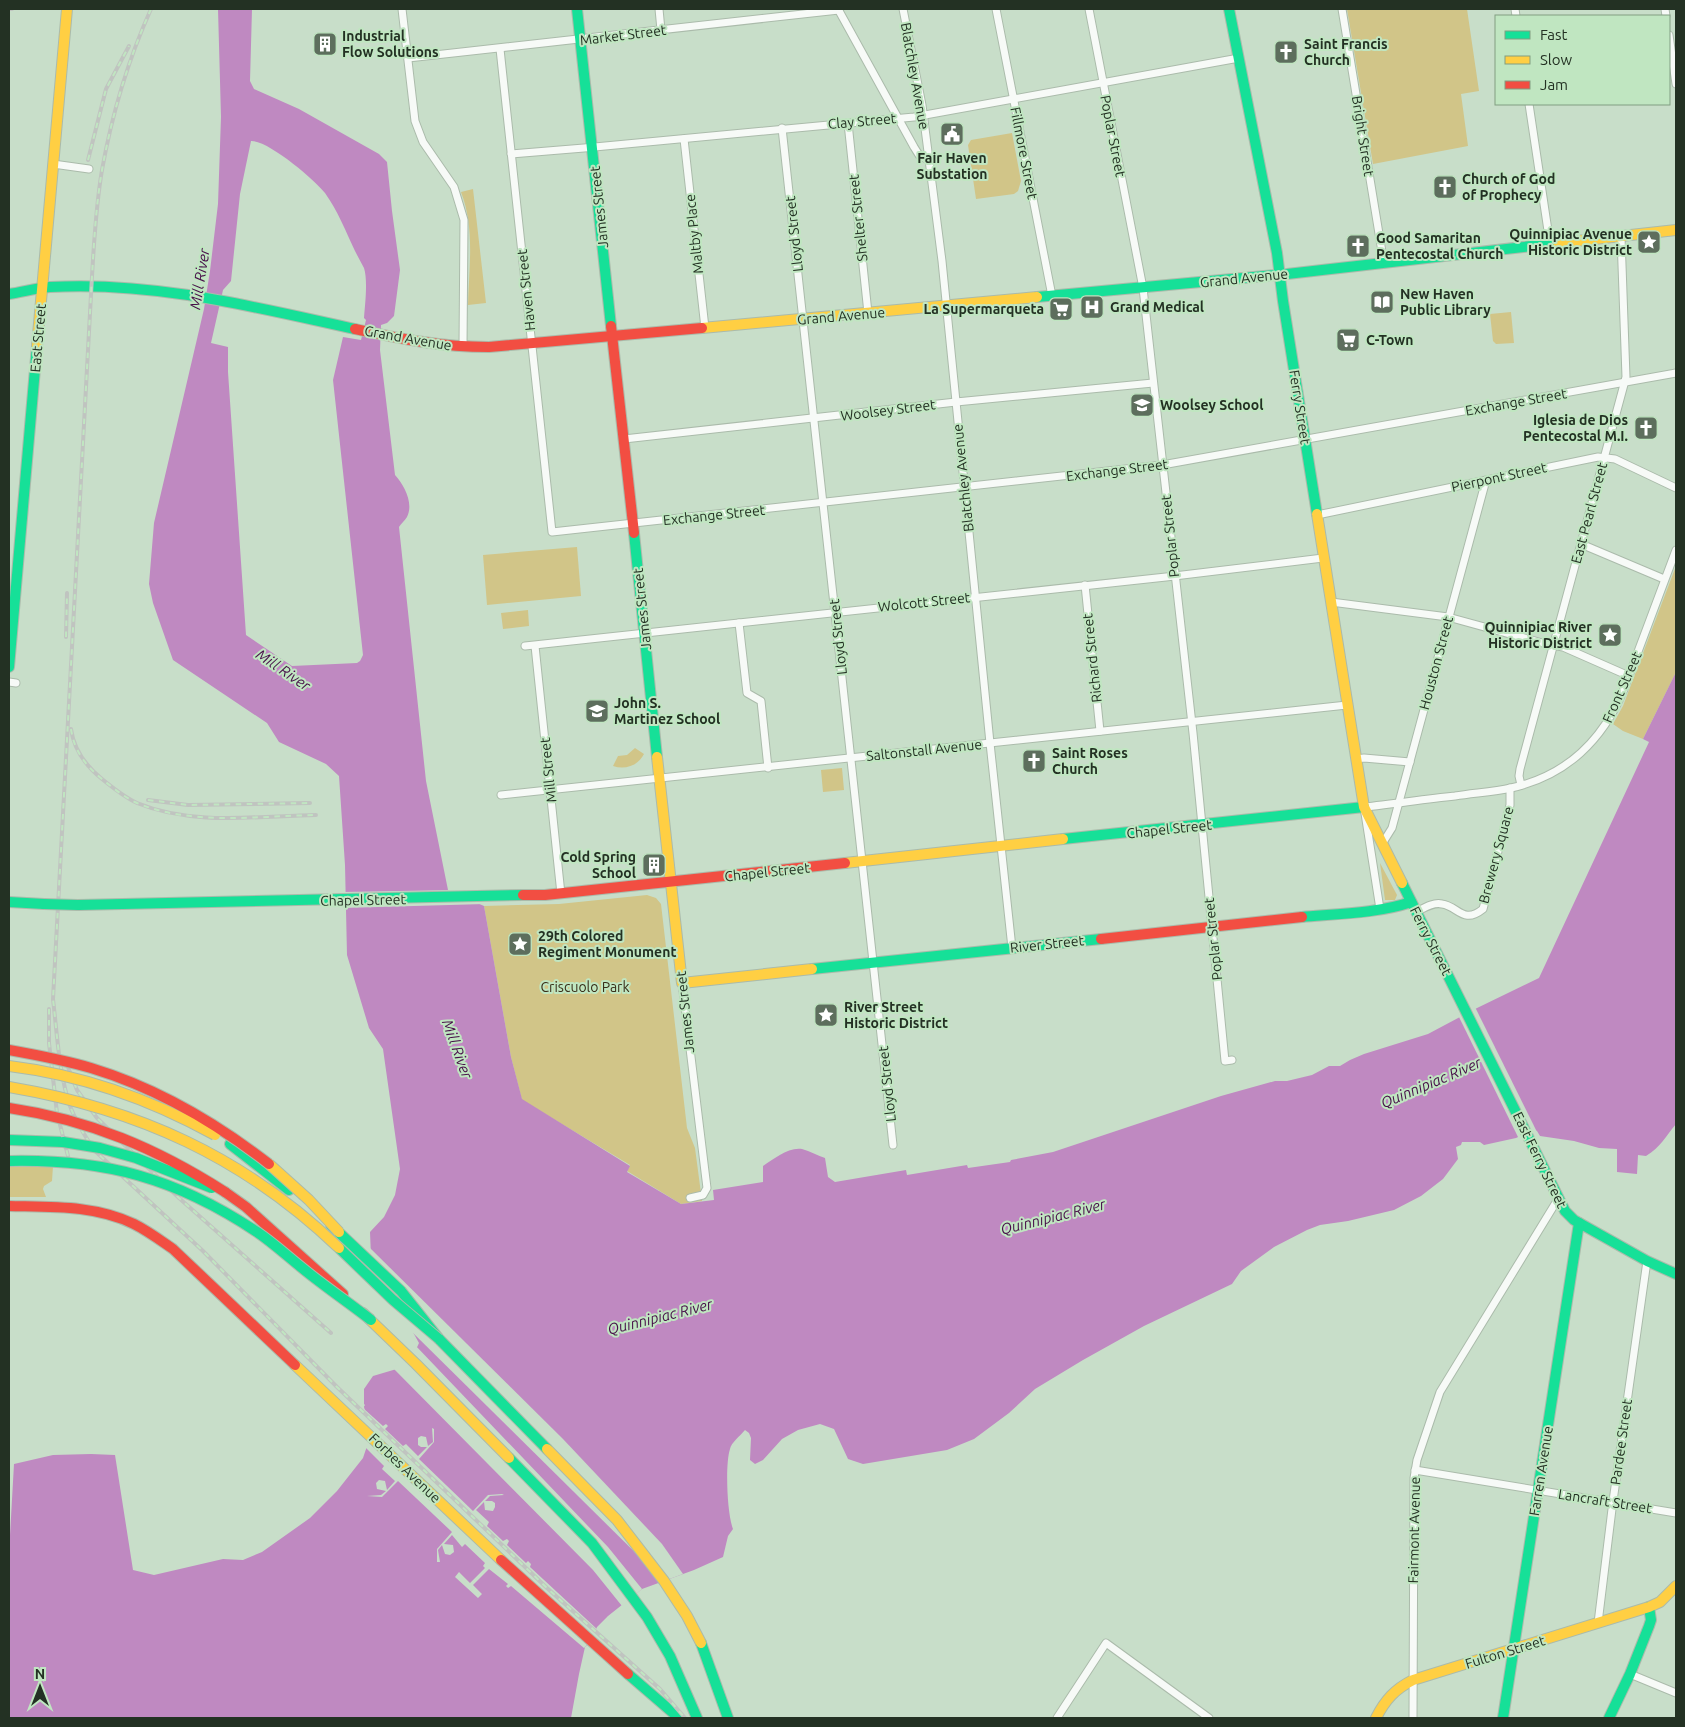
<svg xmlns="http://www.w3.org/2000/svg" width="1685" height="1727" font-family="Ubuntu,sans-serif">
  <rect width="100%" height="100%" fill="#c8dec9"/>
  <g fill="#d1c588">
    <path d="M1347,9H1467L1479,91L1461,94L1468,146L1373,164Z"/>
    <path d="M1012,133L1021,181L1018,191L1014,194L976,199L968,145L971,140Z"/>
    <path d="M473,189L486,303L468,305C469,267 475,228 461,192Z"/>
    <path d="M1511,312L1514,343L1496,344L1493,341L1490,314Z"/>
    <path d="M577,547L581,596L487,605L483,555Z"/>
    <path d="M1676,566V672L1643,739L1623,731L1613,724L1623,706Z"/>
    <path d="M528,610L529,626L503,629L501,613Z"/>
    <path d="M635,748L644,754C638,766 625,770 613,766L618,756L627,755Z"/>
    <path d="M842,768L844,790L823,792L821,770Z"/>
    <path d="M1380,863L1397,895L1395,900H1385Z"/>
    <path d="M647,895L656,898L661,904L687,1128L695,1148L702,1201L681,1204L627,1171L630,1165L522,1100L511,1057L484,906L559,904Z"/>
    <path d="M53,1166L52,1181L44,1186L43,1189L46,1197H9V1167Z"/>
  </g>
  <path fill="#bf89c1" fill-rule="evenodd" d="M218,9H252L250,81L254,89L299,109L379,154L387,162L392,211L400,270L394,316L387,323L381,325L380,350L395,475C404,485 414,503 407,517C405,520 401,524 399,527L426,781L448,890L484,906L511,1057L522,1099L630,1166L627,1172L681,1204L714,1200L713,1190L763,1182V1166C774,1159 788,1147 802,1149C810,1151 818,1156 825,1158L828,1177L835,1182L906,1170L907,1175L967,1165L968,1168L1010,1162L1011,1160L1053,1152L1221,1096L1275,1081H1287L1312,1075L1329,1066H1340L1350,1060L1364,1054L1428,1034L1475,1009L1539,978L1649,742L1643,739L1676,672V1124C1665,1137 1661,1147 1646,1156L1638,1155L1637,1174L1617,1172V1149L1599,1148L1574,1141L1540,1136L1537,1131L1533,1130L1516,1138L1484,1145L1480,1142H1462L1461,1145L1456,1147L1458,1159L1443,1179L1421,1196L1394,1210L1348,1221L1320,1225L1307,1230L1274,1247L1241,1271L1232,1284L1144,1326L1083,1360L1035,1389L1009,1413L974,1439L947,1450L863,1464L848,1459L834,1429L820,1424L798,1430L782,1439L763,1460L755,1464L750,1460L751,1438L749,1433L745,1430C740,1436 731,1443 730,1449C725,1464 727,1514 733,1529L728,1536L723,1557L694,1570L642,1589L608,1616L597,1627L591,1642L585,1647L579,1674L571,1718H9V1553L14,1464L53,1455L91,1454L115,1455L133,1570L154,1575L223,1559L243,1560L262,1552L310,1518L337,1491L363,1458L371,1434L364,1407V1389L373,1376L400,1368L413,1356L419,1343L371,1257L370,1232L384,1217L395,1195L400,1169L383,1049L369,1028L347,955L345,865L339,776L326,764L279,742L267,723L173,660L153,603L149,584L154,523L204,309L210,271L218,204L221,117ZM251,141C268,140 315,180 325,193C338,211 346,232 355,251C358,257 361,262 364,268C368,280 365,305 364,318L366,320L361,340L343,337L333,380L363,655L360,661L357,663L292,666L246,635L228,372V347L211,343L223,290L231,281L240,194Z"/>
  <g fill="#c8dec9">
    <path d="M455,890L485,904L343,908V892Z"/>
    <path d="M1475,1007L1537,1132L1535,1133L1519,1139L1458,1015Z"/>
    <path d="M368,1246L563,1439L662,1544L683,1574L664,1581L408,1328L369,1258Z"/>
    <path d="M415,1345L608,1547L642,1589L622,1606L593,1570L392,1367L399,1365L411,1354Z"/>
    <path d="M363,1403L365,1405L363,1408L383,1426L386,1424L388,1426L385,1429L403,1446L406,1444L418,1456L427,1447H421L418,1445V1438L421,1436L426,1437L428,1446L433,1442L432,1428L434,1429V1442L419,1459L473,1511L488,1495L502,1494L504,1495L490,1496L485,1501H492L495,1503V1507L493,1511L485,1510L484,1502L476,1510L489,1522L487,1526L503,1541L507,1539L509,1541L507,1545L526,1563L528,1561L531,1564L530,1567L598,1630L595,1637L584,1648L511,1586L508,1588L506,1586L508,1584L489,1569L473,1585L482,1594L478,1598L455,1577L459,1572L470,1583L485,1568L483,1566L485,1563L465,1544L462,1547L452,1535L444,1544L453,1545L454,1552L450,1555L445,1554L442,1545L438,1550L440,1562H437V1549L452,1532L398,1481L382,1497L367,1496L381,1495L386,1491L377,1489L376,1483L379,1480L385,1481L387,1490L395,1481L382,1469L384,1466L366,1448L364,1452L363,1451L368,1434L361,1408Z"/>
  </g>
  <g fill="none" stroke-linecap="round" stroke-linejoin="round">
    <g stroke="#abbbab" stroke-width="9">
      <g id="street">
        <path d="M402,9L415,121L423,142L454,187L464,220L463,347"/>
        <path d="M659,9L661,30"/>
        <path d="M838,9L914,147L919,155L928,160"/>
        <path d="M903,9L922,105L942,261L990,743L1012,948"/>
        <path d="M996,9L1052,296"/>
        <path d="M1089,9L1143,288L1193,733L1225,1061L1232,1060"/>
        <path d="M1342,9L1384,264"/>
        <path d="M1515,9L1516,16"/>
        <path d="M1665,9L1666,16"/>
        <path d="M1669,35L1676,84"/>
        <path d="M500,49L552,532L1162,465L1676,373"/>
        <path d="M408,58L839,10"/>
        <path d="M1529,104L1550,244"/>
        <path d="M848,123L868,313"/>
        <path d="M782,128L893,1145"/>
        <path d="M684,139L705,328"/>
        <path d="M511,154L584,148L914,117L1239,58"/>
        <path d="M53,164L89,169"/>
        <path d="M624,439L956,402L1153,383"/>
        <path d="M1317,515L1598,457L1615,459L1676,488"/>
        <path d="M1581,544L1664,579"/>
        <path d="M1085,585L1100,731"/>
        <path d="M1331,602L1448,617L1546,644L1563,647L1629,676"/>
        <path d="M739,623L747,693L761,701L768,768"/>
        <path d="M525,646L1166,577L1323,558"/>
        <path d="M535,646L561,894"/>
        <path d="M9,682L16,683"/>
        <path d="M1356,759L1364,758L1410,762"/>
        <path d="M1521,785L1519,776L1520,769L1626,377L1621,237"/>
        <path d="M501,795L1347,705"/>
        <path d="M1382,844L1392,828L1486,480"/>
        <path d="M1380,909L1364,807C1394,804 1424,799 1455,796C1473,793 1493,792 1511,788C1566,776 1603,740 1624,689L1676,550"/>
        <path d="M1416,912C1424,908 1433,902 1442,904C1458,906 1463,925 1483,909L1510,805V788"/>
        <path d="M682,983L707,1188L703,1195L690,1198"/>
        <path d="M1415,1470L1676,1513"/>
        <path d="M1598,1623L1613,1501L1647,1261"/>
        <path d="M1630,1674L1676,1693"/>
        <path d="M1057,1718L1106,1643L1209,1718"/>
        <path d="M1413,1718L1414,1478L1417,1460L1440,1392L1558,1199"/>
      </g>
    </g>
    <g stroke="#abbbab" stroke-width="12">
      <g id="fast">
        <path d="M577,9L611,326"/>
        <path d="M1229,9L1277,253L1283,301L1317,514"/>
        <path d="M9,294C23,292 36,288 50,287C154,281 254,307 355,329"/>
        <path d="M1037,297L1287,274L1558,243"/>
        <path d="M634,533L657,757"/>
        <path d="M9,667L37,346"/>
        <path d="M1063,839L1364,807"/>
        <path d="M1402,883L1565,1211L1574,1220L1647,1261L1676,1274"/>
        <path d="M9,902L44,904"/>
        <path d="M78,905L523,895"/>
        <path d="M1302,917C1336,914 1380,913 1411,902"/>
        <path d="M812,969L1101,939"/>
        <path d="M9,1140L63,1142"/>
        <path d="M230,1144L289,1190"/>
        <path d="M331,1225L401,1291L439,1339L547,1449"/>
        <path d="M509,1458L592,1543L647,1617L670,1656L697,1718"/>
        <path d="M701,1643L728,1718"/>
        <path d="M628,1674L679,1718"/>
        <path d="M1503,1718L1579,1223"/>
        <path d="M1609,1718L1630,1674L1649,1626L1651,1620L1649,1607"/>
      </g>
    </g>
    <g stroke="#abbbab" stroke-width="12">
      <g id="slow">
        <path d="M1558,243L1676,230"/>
        <path d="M702,328L1037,297"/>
        <path d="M37,346L67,9"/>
        <path d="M1317,514L1364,807L1402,883"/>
        <path d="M657,757L682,983L812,969"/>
        <path d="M845,863L1063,839"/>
        <path d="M363,1313L416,1364L509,1458"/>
        <path d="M295,1365L501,1560"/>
        <path d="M547,1449L617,1520L664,1581L687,1616L701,1643"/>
        <path d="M1376,1718C1385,1700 1395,1689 1413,1680L1649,1607L1660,1602L1676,1586"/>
      </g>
    </g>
    <g stroke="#abbbab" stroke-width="12">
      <g id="jam">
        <path d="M611,326L634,533"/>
        <path d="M355,329C401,339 441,347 489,347L702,328"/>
        <path d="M523,895H545L845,863"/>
        <path d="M1101,939L1302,917"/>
        <path d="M225,1192L246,1207L343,1294"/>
        <path d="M9,1206C51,1207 95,1205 134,1224C148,1231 160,1240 173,1249L295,1365"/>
        <path d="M501,1560L628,1674"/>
      </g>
    </g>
    <use href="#street" stroke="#f7faf7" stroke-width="7"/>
    <use href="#fast" stroke="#16e098" stroke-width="10"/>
    <use href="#slow" stroke="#ffcf43" stroke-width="10"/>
    <use href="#jam" stroke="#f24e42" stroke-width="10"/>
    <g stroke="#c0c4c0" stroke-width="4">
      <g id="rail">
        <path d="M9,9H12"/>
        <path d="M151,9C128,60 112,114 102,170C96,205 94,241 92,276L53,999C57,1033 59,1074 70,1106C76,1122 85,1136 94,1150L203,1251L337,1387L547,1588L660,1689L685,1718"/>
        <path d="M88,160L106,89L129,46"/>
        <path d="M66,637L67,593"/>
        <path d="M71,729C74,751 86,766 102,779C113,788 124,797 137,803C193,826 257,816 316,815"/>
        <path d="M148,800L188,805L310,803"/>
        <path d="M49,1009V1043L57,1113L68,1156"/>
        <path d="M66,1062L77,1090L97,1118L179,1198L331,1333"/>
      </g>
    </g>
    <use href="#rail" stroke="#c0e6c1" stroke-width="2" stroke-dasharray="5.5" stroke-linecap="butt"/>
    <g stroke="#abbbab" stroke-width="12" stroke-linecap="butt">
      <g id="fast-bridge">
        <path d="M44,904L78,905"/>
        <path d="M63,1142L100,1148L136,1158L212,1188"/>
        <path d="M9,1161C105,1159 176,1178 257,1232C272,1242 286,1255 301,1267C324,1286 348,1302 371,1320"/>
        <path d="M339,1248L393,1300L439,1339"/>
      </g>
    </g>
    <g stroke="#abbbab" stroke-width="12" stroke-linecap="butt">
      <g id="slow-bridge">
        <path d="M9,1066C83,1075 150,1099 215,1135"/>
        <path d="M9,1087C138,1109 244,1157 339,1248"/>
        <path d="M269,1164L309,1200L339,1232"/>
      </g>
    </g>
    <g stroke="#abbbab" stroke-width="12" stroke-linecap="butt">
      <g id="jam-bridge">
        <path d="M9,1050C37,1055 64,1060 91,1068C157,1088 215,1122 269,1164"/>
        <path d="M9,1108C90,1120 156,1148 225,1192"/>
      </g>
    </g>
    <use href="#fast-bridge" stroke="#16e098" stroke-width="10"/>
    <use href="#slow-bridge" stroke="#ffcf43" stroke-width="10"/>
    <use href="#jam-bridge" stroke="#f24e42" stroke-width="10"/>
  </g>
  <defs>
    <g id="building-square" transform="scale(1.25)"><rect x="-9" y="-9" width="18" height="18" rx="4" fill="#5d6e5d" stroke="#c0e6c1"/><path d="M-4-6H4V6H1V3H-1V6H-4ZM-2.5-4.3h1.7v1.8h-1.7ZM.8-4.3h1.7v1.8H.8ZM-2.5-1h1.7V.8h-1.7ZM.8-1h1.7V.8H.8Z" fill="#fff"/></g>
    <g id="church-square" transform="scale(1.25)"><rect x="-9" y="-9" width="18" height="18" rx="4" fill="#5d6e5d" stroke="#c0e6c1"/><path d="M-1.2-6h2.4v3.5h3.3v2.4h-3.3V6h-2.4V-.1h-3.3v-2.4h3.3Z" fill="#fff"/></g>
    <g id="civic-square" transform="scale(1.25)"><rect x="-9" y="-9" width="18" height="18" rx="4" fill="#5d6e5d" stroke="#c0e6c1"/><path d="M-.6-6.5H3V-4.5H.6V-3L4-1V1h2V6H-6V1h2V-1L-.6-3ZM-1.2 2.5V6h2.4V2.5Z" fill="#fff"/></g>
    <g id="sight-square" transform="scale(1.25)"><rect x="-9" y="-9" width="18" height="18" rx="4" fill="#5d6e5d" stroke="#c0e6c1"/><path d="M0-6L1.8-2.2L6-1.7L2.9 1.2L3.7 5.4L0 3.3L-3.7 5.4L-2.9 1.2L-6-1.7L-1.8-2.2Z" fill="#fff"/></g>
    <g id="library-square" transform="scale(1.25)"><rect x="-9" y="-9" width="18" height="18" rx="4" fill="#5d6e5d" stroke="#c0e6c1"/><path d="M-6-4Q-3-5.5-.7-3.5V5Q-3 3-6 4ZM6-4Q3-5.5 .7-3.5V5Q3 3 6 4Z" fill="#fff"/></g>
    <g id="hospital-square" transform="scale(1.25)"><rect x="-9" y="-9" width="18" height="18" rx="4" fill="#5d6e5d" stroke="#c0e6c1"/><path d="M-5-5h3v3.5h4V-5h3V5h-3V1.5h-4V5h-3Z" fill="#fff"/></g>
    <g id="supermarket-square" transform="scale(1.25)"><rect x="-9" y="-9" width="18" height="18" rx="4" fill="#5d6e5d" stroke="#c0e6c1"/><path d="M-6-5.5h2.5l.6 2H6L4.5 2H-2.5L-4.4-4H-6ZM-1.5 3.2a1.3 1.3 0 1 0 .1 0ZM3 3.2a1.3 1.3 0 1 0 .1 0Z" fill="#fff"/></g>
    <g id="school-square" transform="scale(1.25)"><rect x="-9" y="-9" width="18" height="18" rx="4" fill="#5d6e5d" stroke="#c0e6c1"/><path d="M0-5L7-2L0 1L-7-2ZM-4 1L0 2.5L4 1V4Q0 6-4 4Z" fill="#fff"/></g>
  </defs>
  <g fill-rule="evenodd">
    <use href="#building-square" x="325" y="44"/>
    <use href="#church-square" x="1286" y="52"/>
    <use href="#civic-square" x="952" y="134"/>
    <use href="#church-square" x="1445" y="187"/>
    <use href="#sight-square" x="1649" y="242"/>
    <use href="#church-square" x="1358" y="246"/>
    <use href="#library-square" x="1382" y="302"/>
    <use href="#hospital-square" x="1092" y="307"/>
    <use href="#supermarket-square" x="1061" y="309"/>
    <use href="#supermarket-square" x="1348" y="340"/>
    <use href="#school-square" x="1142" y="405"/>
    <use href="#church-square" x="1646" y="428"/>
    <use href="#sight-square" x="1610" y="635"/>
    <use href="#school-square" x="597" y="711"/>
    <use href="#church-square" x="1034" y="761"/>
    <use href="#building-square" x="654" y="865"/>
    <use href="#sight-square" x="520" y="944"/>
    <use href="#sight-square" x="826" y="1015"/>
  </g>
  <g text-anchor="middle" stroke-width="4" stroke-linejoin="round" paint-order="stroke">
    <g font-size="14" fill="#233123" stroke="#c0e6c1">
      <text transform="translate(623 35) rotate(-7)" y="5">Market Street</text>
      <text transform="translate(915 76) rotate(80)" y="5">Blatchley Avenue</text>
      <text transform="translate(862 121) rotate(-5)" y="5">Clay Street</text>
      <text transform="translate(1113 136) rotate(79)" y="5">Poplar Street</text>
      <text transform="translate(1363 136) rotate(81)" y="5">Bright Street</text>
      <text transform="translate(1024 153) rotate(79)" y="5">Fillmore Street</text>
      <text transform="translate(599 207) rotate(-96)" y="5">James Street</text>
      <text transform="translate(858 218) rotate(-96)" y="5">Shelter Street</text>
      <text transform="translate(694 234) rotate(-96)" y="5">Maltby Place</text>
      <text transform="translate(794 234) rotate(-96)" y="5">Lloyd Street</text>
      <text transform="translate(1244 278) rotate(-6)" y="5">Grand Avenue</text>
      <text transform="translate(526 290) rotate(-96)" y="5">Haven Street</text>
      <text transform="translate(841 316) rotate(-5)" y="5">Grand Avenue</text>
      <text transform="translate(38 338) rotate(-85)" y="5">East Street</text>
      <text transform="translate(408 338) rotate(10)" y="5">Grand Avenue</text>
      <text transform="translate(1516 402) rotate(-10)" y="5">Exchange Street</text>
      <text transform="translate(1300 407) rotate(81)" y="5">Ferry Street</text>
      <text transform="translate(888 410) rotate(-7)" y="5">Woolsey Street</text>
      <text transform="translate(1117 470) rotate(-7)" y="5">Exchange Street</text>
      <text transform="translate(1499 477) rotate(-12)" y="5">Pierpont Street</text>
      <text transform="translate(963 478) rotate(-96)" y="5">Blatchley Avenue</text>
      <text transform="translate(1589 513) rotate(-75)" y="5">East Pearl Street</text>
      <text transform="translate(714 515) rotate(-6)" y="5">Exchange Street</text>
      <text transform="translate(1170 536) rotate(-96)" y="5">Poplar Street</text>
      <text transform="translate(924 602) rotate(-6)" y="5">Wolcott Street</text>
      <text transform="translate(642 609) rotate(-96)" y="5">James Street</text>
      <text transform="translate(838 637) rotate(-96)" y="5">Lloyd Street</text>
      <text transform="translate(1092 658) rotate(-96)" y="5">Richard Street</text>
      <text transform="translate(1436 663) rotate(-75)" y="5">Houston Street</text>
      <text transform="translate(1622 687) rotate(-66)" y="5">Front Street</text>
      <text transform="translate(924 750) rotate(-6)" y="5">Saltonstall Avenue</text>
      <text transform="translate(548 770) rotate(-96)" y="5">Mill Street</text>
      <text transform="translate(1169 829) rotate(-6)" y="5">Chapel Street</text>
      <text transform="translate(1496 855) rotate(-75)" y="5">Brewery Square</text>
      <text transform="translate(767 872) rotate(-6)" y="5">Chapel Street</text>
      <text transform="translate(363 900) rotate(-1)" y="5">Chapel Street</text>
      <text transform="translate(1213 939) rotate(-96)" y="5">Poplar Street</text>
      <text transform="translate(1431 941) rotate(63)" y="5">Ferry Street</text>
      <text transform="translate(1047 944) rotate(-6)" y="5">River Street</text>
      <text transform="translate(685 1012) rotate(-96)" y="5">James Street</text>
      <text transform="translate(887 1084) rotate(-96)" y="5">Lloyd Street</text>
      <text transform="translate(1540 1160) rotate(64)" y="5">East Ferry Street</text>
      <text transform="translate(1621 1442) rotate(-82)" y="5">Pardee Street</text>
      <text transform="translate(405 1468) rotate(44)" y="5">Forbes Avenue</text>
      <text transform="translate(1541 1471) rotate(-81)" y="5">Farren Avenue</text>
      <text transform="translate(1605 1501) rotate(9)" y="5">Lancraft Street</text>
      <text transform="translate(1414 1530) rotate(-89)" y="5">Fairmont Avenue</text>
      <text transform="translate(1505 1652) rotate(-17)" y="5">Fulton Street</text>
    </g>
    <g font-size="14" font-weight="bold" fill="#233123" stroke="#c0e6c1" text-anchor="start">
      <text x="342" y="41">Industrial<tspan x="342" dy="16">Flow Solutions</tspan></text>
      <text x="1304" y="49">Saint Francis<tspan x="1304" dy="16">Church</tspan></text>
      <text x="952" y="163" text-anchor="middle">Fair Haven<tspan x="952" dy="16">Substation</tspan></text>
      <text x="1462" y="184">Church of God<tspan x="1462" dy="16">of Prophecy</tspan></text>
      <text x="1632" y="239" text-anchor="end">Quinnipiac Avenue<tspan x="1632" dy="16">Historic District</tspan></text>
      <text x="1376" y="243">Good Samaritan<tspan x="1376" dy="16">Pentecostal Church</tspan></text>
      <text x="1400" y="299">New Haven<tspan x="1400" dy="16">Public Library</tspan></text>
      <text x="1110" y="312">Grand Medical</text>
      <text x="1044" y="314" text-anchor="end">La Supermarqueta</text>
      <text x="1366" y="345">C-Town</text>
      <text x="1160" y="410">Woolsey School</text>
      <text x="1628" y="425" text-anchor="end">Iglesia de Dios<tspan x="1628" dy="16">Pentecostal M.I.</tspan></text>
      <text x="1592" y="632" text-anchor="end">Quinnipiac River<tspan x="1592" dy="16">Historic District</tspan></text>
      <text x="614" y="708">John S.<tspan x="614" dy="16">Martinez School</tspan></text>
      <text x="1052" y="758">Saint Roses<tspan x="1052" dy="16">Church</tspan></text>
      <text x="636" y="862" text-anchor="end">Cold Spring<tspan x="636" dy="16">School</tspan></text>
      <text x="538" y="941">29th Colored<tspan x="538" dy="16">Regiment Monument</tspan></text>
      <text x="844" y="1012">River Street<tspan x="844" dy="16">Historic District</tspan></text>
    </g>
    <g font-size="14" fill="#392f19" stroke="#c0e6c1">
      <text x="585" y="992">Criscuolo Park</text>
    </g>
    <g font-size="15" font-style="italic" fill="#470f49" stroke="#c0e6c1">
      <text transform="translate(200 279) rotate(-81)" y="5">Mill River</text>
      <text transform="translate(283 670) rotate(34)" y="5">Mill River</text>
      <text transform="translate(457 1049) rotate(70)" y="5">Mill River</text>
      <text transform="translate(1431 1083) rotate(-23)" y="5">Quinnipiac River</text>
      <text transform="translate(1053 1217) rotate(-14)" y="5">Quinnipiac River</text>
      <text transform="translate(660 1317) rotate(-14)" y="5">Quinnipiac River</text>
    </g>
  </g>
  <rect width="1685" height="1727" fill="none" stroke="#233123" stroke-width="20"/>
  <rect x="1495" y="15" width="175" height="90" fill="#c0e6c1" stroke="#819e82"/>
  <rect x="1505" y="31" width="25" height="8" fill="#16e098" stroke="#819e82"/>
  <text x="1540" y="40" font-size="15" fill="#233123">Fast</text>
  <rect x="1505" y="56" width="25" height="8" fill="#ffcf43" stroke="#819e82"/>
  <text x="1540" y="65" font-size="15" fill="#233123">Slow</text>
  <rect x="1505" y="81" width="25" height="8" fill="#f24e42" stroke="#819e82"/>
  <text x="1540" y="90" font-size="15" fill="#233123">Jam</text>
  <g transform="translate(40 1687)" stroke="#c0e6c1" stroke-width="4" paint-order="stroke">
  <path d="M0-4L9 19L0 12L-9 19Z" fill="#233123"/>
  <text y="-8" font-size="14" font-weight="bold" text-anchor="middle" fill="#233123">N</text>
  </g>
</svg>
